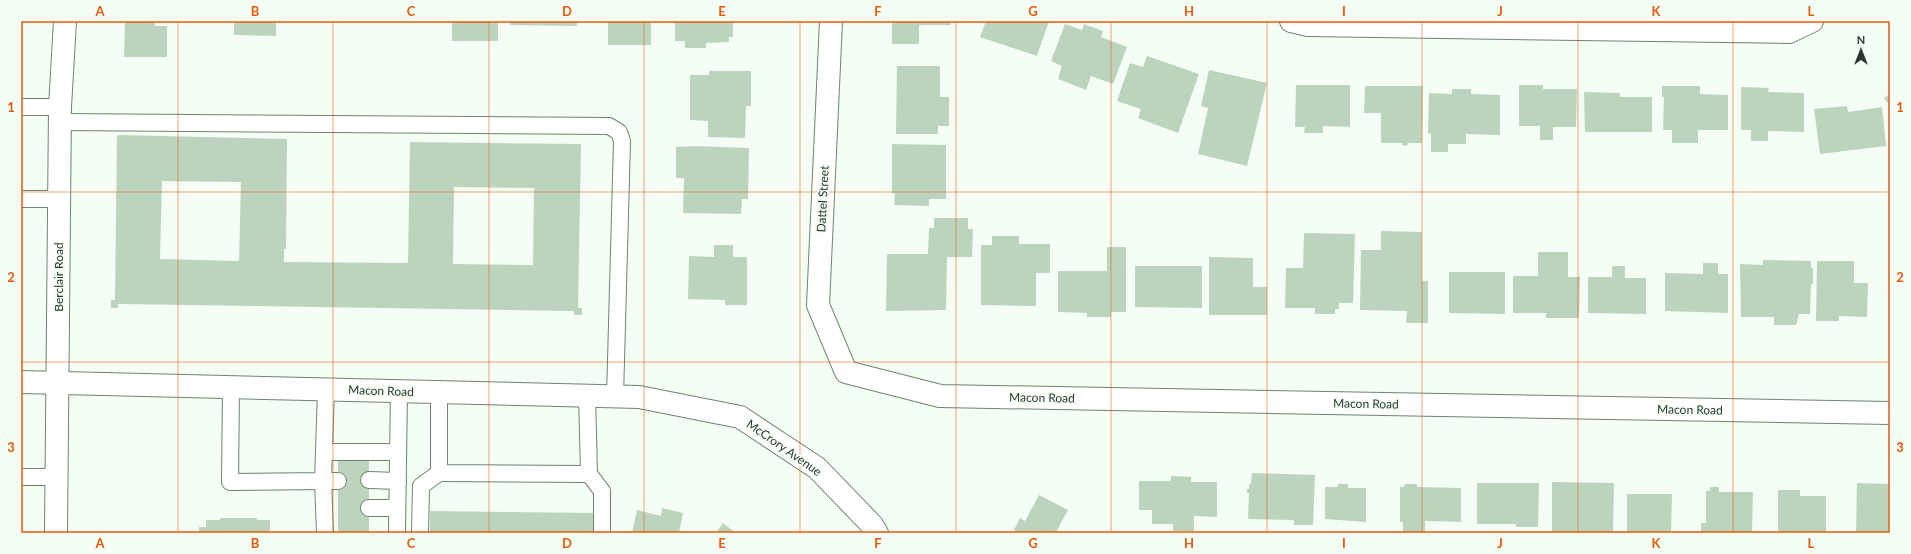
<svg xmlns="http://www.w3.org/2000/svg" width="1911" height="554" font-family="Lato,sans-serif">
  <rect width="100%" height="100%" fill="#f4fef4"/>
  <g fill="#bcd4bd" fill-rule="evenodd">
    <path d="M125,21H155V26H167V57H124Z"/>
    <path d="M234,21H276V36L234,35Z"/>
    <rect x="452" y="21" width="46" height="20"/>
    <path d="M510,21H577V26L510,25Z"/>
    <rect x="608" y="21" width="43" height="24"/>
    <path d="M675,21H733V37H729V42L706,43V48H685V41H675Z"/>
    <path d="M892,21H951V25H919V44H892Z"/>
    <path d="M986,21H1049L1037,56L980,37Z"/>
    <path d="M1065,24L1082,30L1084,24L1103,31L1101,37L1127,47L1113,84L1091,76L1086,90L1058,79L1062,66L1051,61Z"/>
    <path d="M1147,56L1199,74L1178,133L1138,118L1141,109L1117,101L1130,63L1143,67Z"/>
    <path d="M897,66H940V97H949V126H938V134H896Z"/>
    <path d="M1209,70L1267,83L1247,166L1198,154L1208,108L1201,106Z"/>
    <path d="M709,71H751V106H746L745,138L708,137V121L690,120V75H709Z"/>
    <path d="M1296,85H1350V127L1323,126V133H1304L1305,127H1295Z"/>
    <path d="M1519,85H1543V89H1577L1576,127H1553V140H1540V126H1519Z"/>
    <path d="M1365,86H1423L1422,143H1409L1406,146L1402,145V143H1381V113H1364Z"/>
    <path d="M1662,86H1700V94L1728,95V130H1698V143H1672V130H1663L1664,97H1662Z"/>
    <path d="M1741,87L1769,88L1768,92L1804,93V132L1768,131V141H1751V130H1741Z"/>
    <path d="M1452,89H1471V94L1500,95V135L1466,134V144H1448V152H1431V134L1428,133L1429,93L1452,94Z"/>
    <path d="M1584,92L1620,93V97H1652V132H1585Z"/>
    <path d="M1890,94V106L1884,98Z"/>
    <path d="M1847,106L1848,112L1882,107L1886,146L1820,154L1814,109Z"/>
    <path d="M120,135L287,139L286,249H284V262L408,263L410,142L581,144L578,308H582V315H574V311L118,304V308H111V300H115L117,136ZM162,181L241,182L239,261L160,259ZM454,187L534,188L533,265L453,264Z"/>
    <path d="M892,144L946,145V199H929V206L894,205L895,193H892Z"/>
    <path d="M694,146L749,148L748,199H742L741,214L683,213L684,178H676V147Z"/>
    <path d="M934,218H968V229H973L972,257H947L946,310L886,311L887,254H928L929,228H934Z"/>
    <path d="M1381,231L1422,232V281H1428V323H1406L1407,311L1360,310L1361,250H1381Z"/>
    <path d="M1304,233L1355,234L1353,303H1339V309H1335V314H1315V308H1285L1286,268H1303Z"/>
    <path d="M992,236H1019V244H1050V273H1036V306L981,305V245H992Z"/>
    <path d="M714,245H733V257H747V305H725V300L688,299L689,256L714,257Z"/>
    <path d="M1107,247H1126V312H1111V317H1087V313L1058,312V271H1107Z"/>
    <path d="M1538,252H1568V277H1580L1579,318H1546V313H1513V276H1538Z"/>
    <path d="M1209,257L1253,258V287H1267V315H1209Z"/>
    <path d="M1763,260L1811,261V268H1813V284H1811L1810,314H1799L1796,325H1774V317H1741L1740,264L1763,265Z"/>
    <path d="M1817,261H1854V283H1868L1867,317L1839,316V321H1816Z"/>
    <path d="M1703,263H1718V274H1728V313L1665,311V273L1703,274Z"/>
    <path d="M1135,266H1202V308L1135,307Z"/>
    <path d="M1612,266H1625V278H1646V314L1588,313V277H1612Z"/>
    <path d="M1449,272H1505V314L1449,313Z"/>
    <rect x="338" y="458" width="31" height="75"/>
    <path d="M1252,473L1315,475L1313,525H1294V520L1248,519L1249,493H1247V489H1249V484H1251Z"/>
    <path d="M1171,476L1191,477V482H1217V517L1194,516V531H1173V524H1152V510H1139V481H1171Z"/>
    <path d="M1552,482L1614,483L1613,533H1552Z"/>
    <path d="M1477,483H1539L1538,527H1516V524H1477Z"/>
    <path d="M1857,483L1890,484V533H1856Z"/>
    <path d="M1338,484H1348V488H1366V522L1325,519V487H1338Z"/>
    <path d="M1405,484H1417V487L1461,488V522L1425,521V533H1403V522H1400V487H1404Z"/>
    <path d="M1710,487H1719V492H1753L1752,532L1701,533V523H1706V491H1710Z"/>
    <path d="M1778,490H1800V496H1826V533H1778Z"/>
    <path d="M1627,494H1672L1671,533H1627Z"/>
    <path d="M1039,495L1068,510L1056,532L1059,533H1019L1014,530L1020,518L1025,521Z"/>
    <path d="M662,508L683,513L679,533H632L637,510L661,516Z"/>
    <path d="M430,511L597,513L596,533H430Z"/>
    <path d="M220,518H257V520H270V533H199V527H206V520H220Z"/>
    <path d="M723,523L736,533H716Z"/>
  </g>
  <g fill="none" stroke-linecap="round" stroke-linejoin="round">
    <g stroke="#6e846f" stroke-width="18">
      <g id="service">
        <path d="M21,107H60"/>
        <path d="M60,122L609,126L619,132L622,141L615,397"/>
        <path d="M21,199H59"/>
        <path d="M231,387L230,482L323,481L326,389"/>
        <path d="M439,392V473L589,474L587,396"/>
        <path d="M324,452H398"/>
        <path d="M589,474L602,491V533"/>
        <path d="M21,477H57"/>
        <path d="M369,480L398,481"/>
        <path d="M369,508H397"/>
        <path d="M325,533L323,481H338"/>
        <path d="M397,533L399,391"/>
        <path d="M420,533L421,486L439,473"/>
      </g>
    </g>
    <g stroke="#6e846f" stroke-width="24">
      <g id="minor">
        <path d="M831,21L818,305L846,372L940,396L1890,413"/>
        <path d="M1291,21L1308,25L1789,32L1812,21"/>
        <path d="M56,533L60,107L65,21"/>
      </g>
    </g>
    <g stroke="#6e846f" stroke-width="24">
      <path id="secondary" d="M21,382L639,397L740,417L817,468L872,525L877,533"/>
    </g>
    <use href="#service" stroke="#fff" stroke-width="16"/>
    <use href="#minor" stroke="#fff" stroke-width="22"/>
    <use href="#secondary" stroke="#fff" stroke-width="22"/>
  </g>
  <path fill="none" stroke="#e8590c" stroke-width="1" stroke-opacity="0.55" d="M178,21V533M333,21V533M489,21V533M644,21V533M800,21V533M956,21V533M1111,21V533M1267,21V533M1422,21V533M1578,21V533M1733,21V533M21,192H1890M21,362H1890"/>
  <g text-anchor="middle" stroke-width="4" stroke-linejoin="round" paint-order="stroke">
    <g font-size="12" fill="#2d372e" stroke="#f4fef4">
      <text transform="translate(823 199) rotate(-87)" y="4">Dattel Street</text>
      <text transform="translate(59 277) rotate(-90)" y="4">Berclair Road</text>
      <text transform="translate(381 391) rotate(2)" y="4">Macon Road</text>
      <text transform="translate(1042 398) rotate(1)" y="4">Macon Road</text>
      <text transform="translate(1366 404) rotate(1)" y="4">Macon Road</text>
      <text transform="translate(1690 410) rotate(1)" y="4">Macon Road</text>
      <text transform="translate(784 448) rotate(35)" y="4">McCrory Avenue</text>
    </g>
  </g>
  <rect width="1911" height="554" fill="none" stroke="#f4fef4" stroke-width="44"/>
  <g transform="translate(1861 50)" stroke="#f4fef4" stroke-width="3" paint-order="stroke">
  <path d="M0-3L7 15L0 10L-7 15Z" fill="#2d372e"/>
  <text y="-6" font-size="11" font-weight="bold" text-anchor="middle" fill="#2d372e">N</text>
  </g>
  <rect x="22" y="22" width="1867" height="510" fill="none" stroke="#e8590c" stroke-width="1.5"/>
  <g font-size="13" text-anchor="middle" font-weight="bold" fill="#e8590c">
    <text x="100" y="16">A</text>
    <text x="255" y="16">B</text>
    <text x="411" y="16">C</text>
    <text x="567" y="16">D</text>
    <text x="722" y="16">E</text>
    <text x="878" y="16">F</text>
    <text x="1033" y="16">G</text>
    <text x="1189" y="16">H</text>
    <text x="1344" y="16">I</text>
    <text x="1500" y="16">J</text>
    <text x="1656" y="16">K</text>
    <text x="1811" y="16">L</text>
    <text x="11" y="112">1</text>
    <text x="1900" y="112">1</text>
    <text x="11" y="282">2</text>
    <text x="1900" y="282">2</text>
    <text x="11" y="452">3</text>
    <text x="1900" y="452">3</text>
    <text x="100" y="548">A</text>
    <text x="255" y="548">B</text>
    <text x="411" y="548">C</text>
    <text x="567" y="548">D</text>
    <text x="722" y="548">E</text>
    <text x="878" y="548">F</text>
    <text x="1033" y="548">G</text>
    <text x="1189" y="548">H</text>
    <text x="1344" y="548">I</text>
    <text x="1500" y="548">J</text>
    <text x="1656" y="548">K</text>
    <text x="1811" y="548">L</text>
  </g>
</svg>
